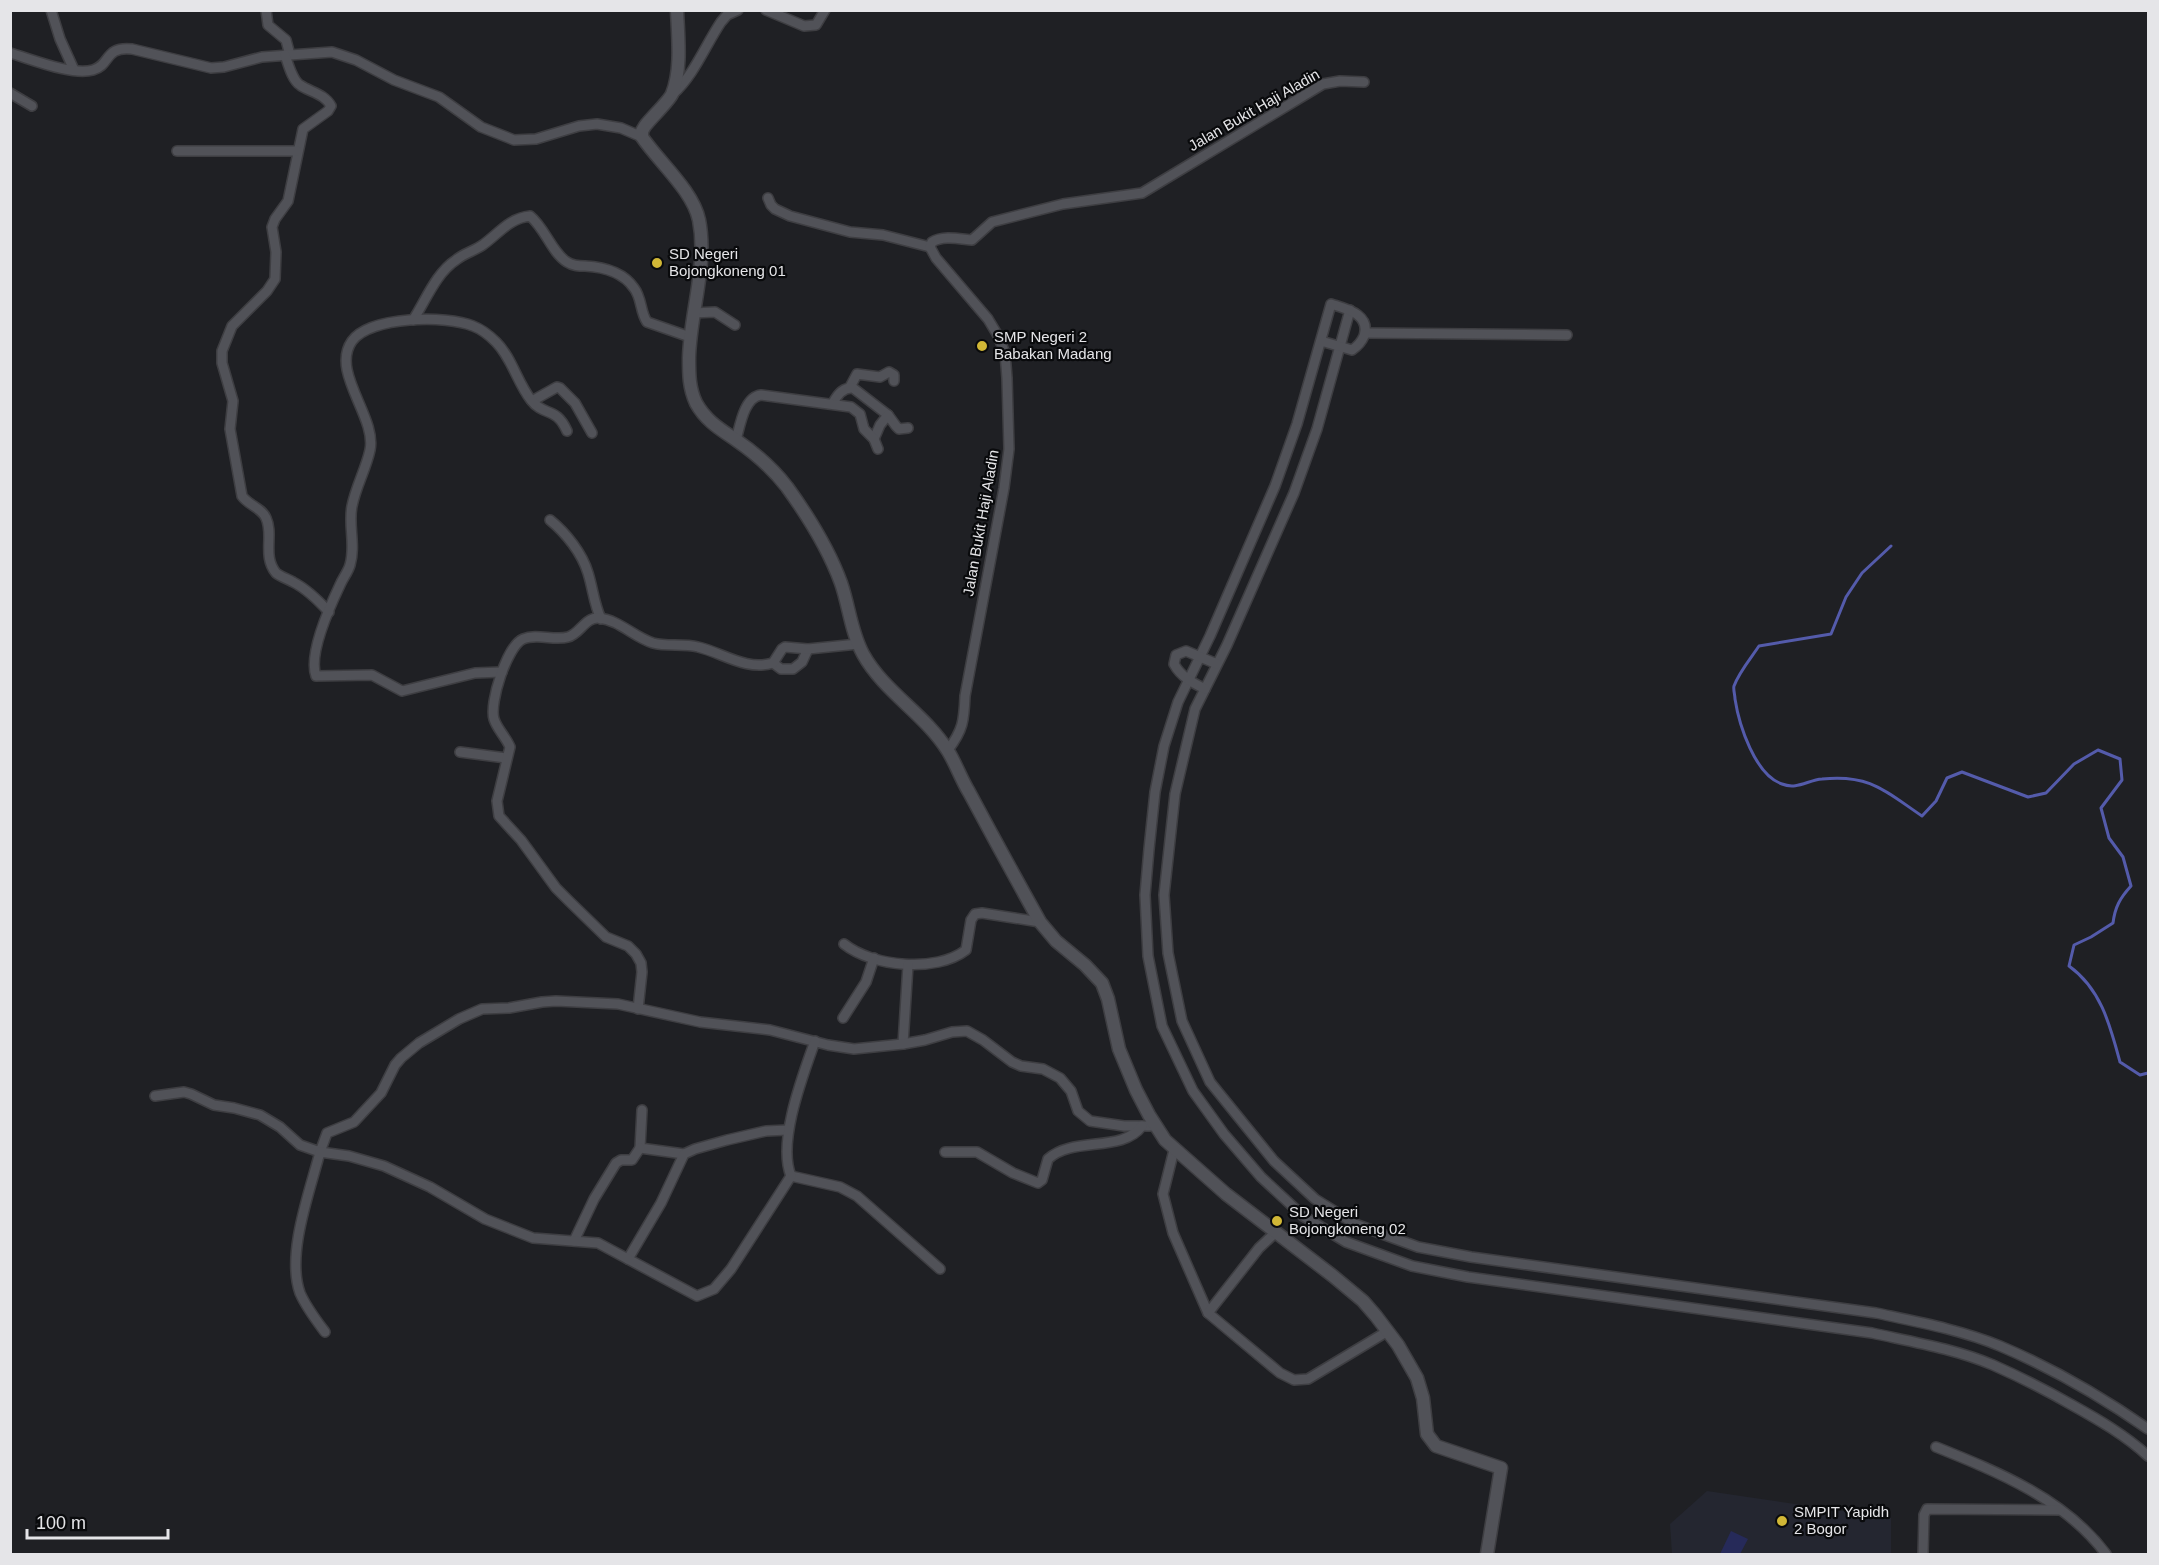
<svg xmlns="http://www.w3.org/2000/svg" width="2159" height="1565" font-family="Helvetica,sans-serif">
  <rect width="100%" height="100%" fill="#1f2024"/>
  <path fill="#242630" d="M1707,1491L1891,1518V1554H1672L1670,1524Z"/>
  <path fill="#262a59" d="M1731,1531L1748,1539L1740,1554H1720Z"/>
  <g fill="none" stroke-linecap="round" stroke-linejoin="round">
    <path stroke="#545bab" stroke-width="3" d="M1891,546L1862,573L1846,597L1831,634L1759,646C1751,658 1739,672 1734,686C1733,689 1735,695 1735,699C1739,725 1755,775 1782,784C1797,790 1808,780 1822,779C1870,774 1885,791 1922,816L1936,801L1947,778L1962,772L2028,797L2046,793L2074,764L2098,750L2120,759L2122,780L2101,808L2109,838L2123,857L2131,886C2120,898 2115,907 2113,923L2091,937L2074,945L2069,966C2101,989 2110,1025 2120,1062L2140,1075L2148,1073"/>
    <g stroke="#3e3e42" stroke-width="12">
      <g id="minor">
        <path d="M51,10L60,39L74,70"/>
        <path d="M266,10L268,25L286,40L290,55"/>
        <path d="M766,10L804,26L816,25L825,10"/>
        <path d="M10,53C31,59 72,76 93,70C111,65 104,46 132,49L211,68L224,67L262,57L332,52L356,60L394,80L439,97L481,127L514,140L536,139L579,126L597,124L621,128L642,137"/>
        <path d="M285,55C288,63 292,80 300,85C310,92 325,94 331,106L328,111L303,129L288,201L275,219L272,227L276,252L275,279L267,291L232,326L222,351V363L233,401L230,429L242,496C248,505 262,508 266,518C274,535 262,556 276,573C281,577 288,579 293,582C307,589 318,600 329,612"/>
        <path d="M10,93L32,106"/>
        <path d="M673,94C694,75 705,46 721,22L727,15L738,10"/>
        <path d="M177,151H297"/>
        <path d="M768,198L771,205L775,209L790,216L850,232L883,235L930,247"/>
        <path d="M1350,310L1317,429L1294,493L1227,645L1195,709L1175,794L1164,895L1168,953L1182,1021L1210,1082L1274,1161L1315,1199L1355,1224L1418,1247L1471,1257L1876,1313C1918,1322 1961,1330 2000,1346C2052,1368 2102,1397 2148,1429"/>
        <path d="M693,313L715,312L735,325"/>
        <path d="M413,320C426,300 436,273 456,260C464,253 475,251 484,244C499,233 510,218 530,216C545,228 552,253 567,262C573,266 579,266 585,266C604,267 623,272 634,288C642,298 640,312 647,322L690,337"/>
        <path d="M1365,333L1567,335"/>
        <path d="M1321,341L1352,350C1358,346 1361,343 1364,336C1371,314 1346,309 1331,304L1297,424L1275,486L1210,636L1178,702L1164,746L1155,792L1149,849L1145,895L1148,956L1162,1026L1193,1091L1224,1134L1261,1177L1303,1216L1346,1242L1412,1266L1468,1277L1872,1333C1913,1342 1955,1349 1993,1365C2020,1377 2046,1390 2072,1405C2099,1420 2125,1435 2148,1456"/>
        <path d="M850,387L857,374L880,377L889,372L894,375V381"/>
        <path d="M532,401L557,387L560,388L575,403L592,433"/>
        <path d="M833,403C837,395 843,387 853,388L888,415L896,426L899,429L908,428"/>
        <path d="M874,439L880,425L888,415"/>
        <path d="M736,440C740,426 744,397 761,395L851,407L860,414L864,429L874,439L878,449"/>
        <path d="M550,520C566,533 582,553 588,573C593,589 594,604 601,619"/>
        <path d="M773,663L781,669H793L802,662L808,649"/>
        <path d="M502,672L475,673L402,691L372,675L316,676C308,654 330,606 340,585C343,578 348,572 350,565C356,545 348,525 352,506C356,486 366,469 370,450C377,417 330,372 352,341C370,316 447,315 473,326C481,329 490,336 496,342C512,358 517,382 531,400C544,417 556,406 567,431"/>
        <path d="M1205,689C1193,683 1181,677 1174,664L1176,655L1186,651L1217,664"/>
        <path d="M948,750C963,730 964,721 965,696L1004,488L1009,449L1007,378L1005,353L997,334L988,319L936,258L930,247L932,242C943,235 960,239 972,240L992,222L1063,204L1142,193L1323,84L1340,81L1364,82"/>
        <path d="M460,752L506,758"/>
        <path d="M844,944C873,967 936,973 966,950L971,920L975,914L982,913L1040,922"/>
        <path d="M638,1009L642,972L641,963L636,954L628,946L606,937L569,901L556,888L521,840L499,816L497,801L510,747C506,737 497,729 494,719C489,703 507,646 523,639C537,633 554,641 568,637C580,634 585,617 599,618C619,620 634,637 653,643C667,647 683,643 698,647C723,653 746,671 773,663L782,649L785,647L808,649L858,644"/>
        <path d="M843,1018L866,982L874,958"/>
        <path d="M903,1044L908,965"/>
        <path d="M155,1096L184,1092L191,1094L214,1105L234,1108L260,1115L280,1127L300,1145L320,1152L327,1133L354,1122L381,1093L395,1065L401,1058L419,1043L459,1019L482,1009L509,1008L542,1002L556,1001L618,1004L700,1022L770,1030L828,1045L854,1049L903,1044L925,1040L952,1032L967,1031L983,1040L1012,1062L1021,1066L1043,1069L1060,1078L1071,1091L1078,1111L1090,1121L1124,1126H1155"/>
        <path d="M642,1110L640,1148L684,1154"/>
        <path d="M1174,1150L1163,1194L1173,1233L1208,1313L1280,1373L1294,1380L1308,1379L1388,1331"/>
        <path d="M945,1152H977L1013,1173L1038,1183L1042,1180L1048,1159C1073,1136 1122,1153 1142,1126"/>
        <path d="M791,1176L840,1187L857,1196L940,1269"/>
        <path d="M574,1241L594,1199L616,1163L621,1160H632L640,1148"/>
        <path d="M628,1259L661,1203L684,1154L695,1149L727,1140L766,1131L788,1130"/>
        <path d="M1208,1313L1259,1248L1275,1233"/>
        <path d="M325,1332C316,1320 306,1307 300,1293C286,1254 310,1191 320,1152L349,1156L384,1166L430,1187L485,1219L533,1238L598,1243L697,1296L714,1289L731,1269L791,1176C777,1142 803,1075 815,1041"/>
        <path d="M1936,1447C1998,1472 2065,1499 2106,1554"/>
        <path d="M1923,1554L1924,1515L1927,1509L2060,1510"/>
      </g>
    </g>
    <g stroke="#3e3e42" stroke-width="15">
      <path id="tertiary" d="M677,10C678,37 682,69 672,94C669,101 651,118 645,126L642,131V137C659,162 693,191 699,220C708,265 690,313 689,358C689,374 689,388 696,403C706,421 720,429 736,440C755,453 773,469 787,487C808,516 829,550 841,583C849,606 851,632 863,654C884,692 925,714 948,751C956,764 961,779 969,792C992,835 1016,879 1040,922L1056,941L1085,965L1102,983L1108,999L1119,1049L1136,1090L1149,1115L1165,1140L1226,1194L1333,1276L1363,1301L1376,1316L1398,1345L1417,1378L1423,1398L1427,1434L1436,1446L1501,1468L1487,1554"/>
    </g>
    <use href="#minor" stroke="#515258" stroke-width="9"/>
    <use href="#tertiary" stroke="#515258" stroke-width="12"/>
  </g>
  <g fill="#d1b736" stroke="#090a0c" stroke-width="2">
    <circle cx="657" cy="263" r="6"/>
    <circle cx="982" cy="346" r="6"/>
    <circle cx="1277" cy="1221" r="6"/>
    <circle cx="1782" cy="1521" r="6"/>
  </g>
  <g text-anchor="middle" stroke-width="4.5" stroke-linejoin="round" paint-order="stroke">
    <g font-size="15" fill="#e5e5e8" stroke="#090a0c">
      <text transform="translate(1254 110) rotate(-30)" y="5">Jalan Bukit Haji Aladin</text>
      <text transform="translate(981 523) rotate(-80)" y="5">Jalan Bukit Haji Aladin</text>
    </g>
    <g font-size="15" fill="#e5e5e8" stroke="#090a0c" text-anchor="start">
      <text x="669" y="259">SD Negeri<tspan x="669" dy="17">Bojongkoneng 01</tspan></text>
      <text x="994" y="342">SMP Negeri 2<tspan x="994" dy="17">Babakan Madang</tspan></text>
      <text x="1289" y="1217">SD Negeri<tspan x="1289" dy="17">Bojongkoneng 02</tspan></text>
      <text x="1794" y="1517">SMPIT Yapidh<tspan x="1794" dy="17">2 Bogor</tspan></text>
    </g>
  </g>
  <rect width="2159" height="1565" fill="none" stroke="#e5e5e8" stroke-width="24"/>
  <path d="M27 1529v9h141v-9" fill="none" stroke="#e5e5e8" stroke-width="3"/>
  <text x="36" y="1529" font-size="18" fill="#e5e5e8" stroke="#090a0c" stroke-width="4.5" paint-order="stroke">100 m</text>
</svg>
